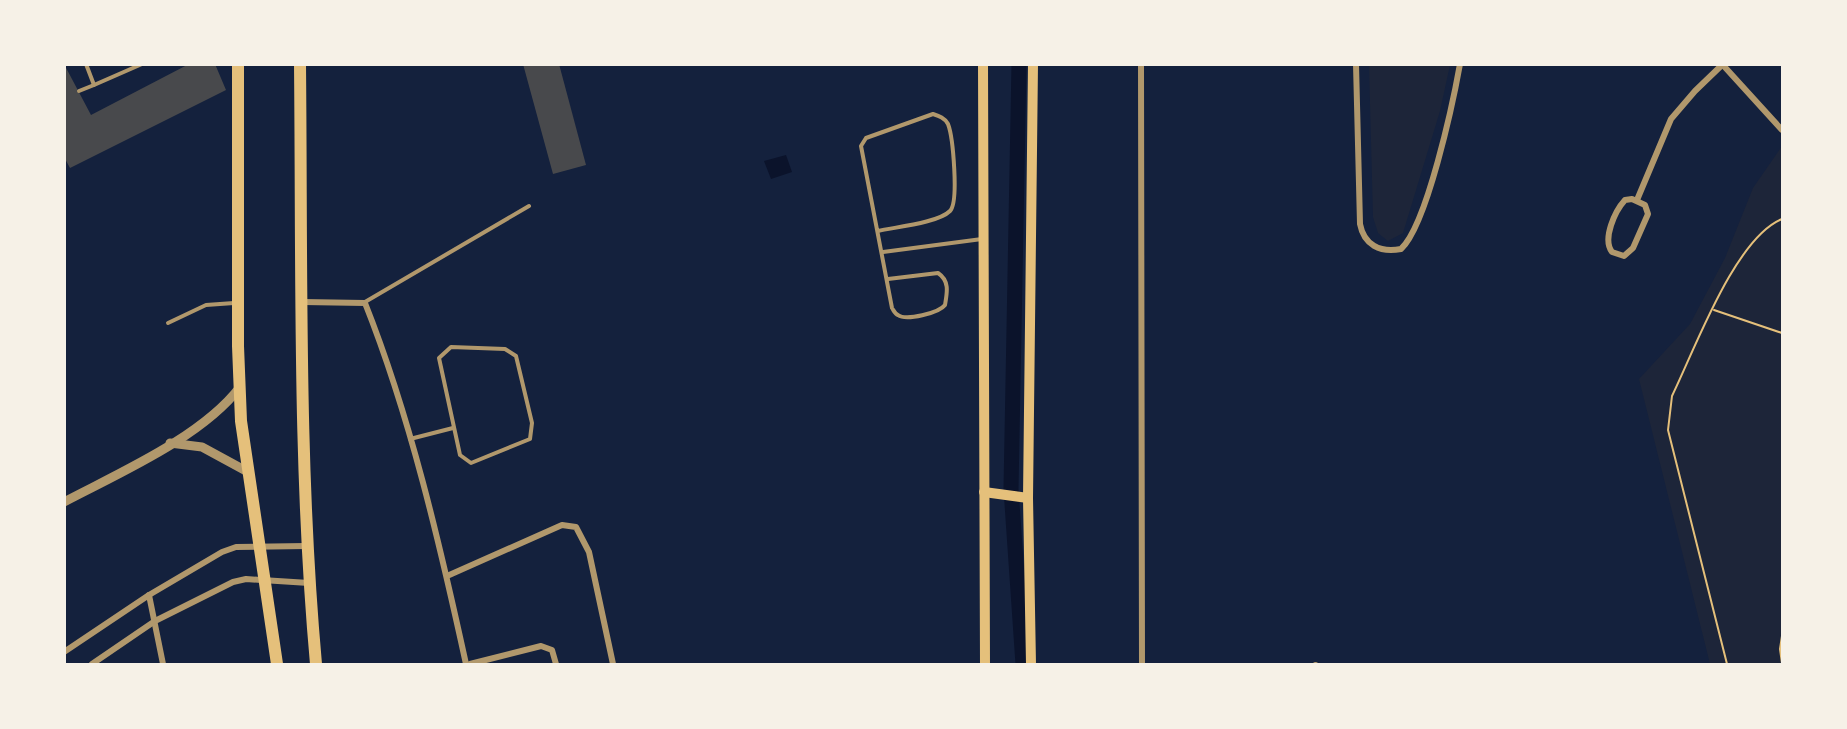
<svg xmlns="http://www.w3.org/2000/svg" width="1847" height="729" font-family="Karla,sans-serif">
  <rect width="100%" height="100%" fill="#14213d"/>
  <g fill="#1d2539">
    <path d="M1369,65H1450L1440,111L1403,233L1388,241L1378,233L1373,217Z"/>
    <path d="M1782,146V664H1710L1639,379L1690,324L1725,258L1753,188Z"/>
  </g>
  <path fill="#0b132b" d="M786,155L792,172L771,179L764,161Z"/>
  <g fill="none" stroke-linecap="round" stroke-linejoin="round">
    <path stroke="#0b132b" stroke-width="15" d="M1019,64L1011,489L1023,664"/>
  </g>
  <g fill="#48494c">
    <path d="M64,64L91,115L189,64H215L226,90L70,168L64,157Z"/>
    <path d="M523,64H559L586,165L553,174Z"/>
  </g>
  <g fill="none" stroke-linecap="round" stroke-linejoin="round">
    <g stroke="#e5c07b" stroke-width="2">
      <path d="M1714,310L1782,333"/>
      <path d="M1782,636L1780,649L1782,663"/>
      <path d="M1727,664L1668,430L1672,396C1695,349 1735,238 1782,219"/>
    </g>
    <g stroke="#b1986c" stroke-width="4">
      <path d="M86,64L94,85L142,64"/>
      <path d="M79,91L94,85"/>
      <path d="M878,231C895,227 938,223 950,211C959,202 953,137 948,124C945,118 939,116 933,114L866,138L861,146L892,308C894,311 895,314 898,315C906,321 939,313 945,305C947,293 950,281 938,273L888,279"/>
      <path d="M883,252L982,239"/>
      <path d="M365,302L529,206"/>
      <path d="M168,323L206,305L234,303"/>
      <path d="M451,347L505,349L516,356L532,423L530,439L471,463L460,455L439,358Z"/>
      <path d="M410,439L453,428"/>
      <path d="M1315,664H1316"/>
    </g>
    <g stroke="#b1986c" stroke-width="6">
      <path d="M1141,64L1142,664"/>
      <path d="M1356,64L1360,224C1364,245 1380,253 1401,249C1427,225 1453,103 1460,64"/>
      <path d="M1722,64L1782,130"/>
      <path d="M1632,199L1645,205L1648,214L1633,248L1624,256L1612,252C1602,239 1615,211 1625,200Z"/>
      <path d="M1637,200L1671,119L1695,91L1723,64"/>
      <path d="M303,302L365,303C410,416 440,545 466,664"/>
      <path d="M447,576L562,525L576,527L589,552L613,664"/>
      <path d="M149,595L163,664"/>
      <path d="M64,652L149,595L222,552L236,547L306,546"/>
      <path d="M92,664L155,621L233,582L246,579L309,583"/>
      <path d="M470,664L541,646L552,650L556,664"/>
    </g>
    <g stroke="#b1986c" stroke-width="9">
      <path d="M170,443L202,447L248,472"/>
      <path d="M64,502C119,473 202,437 240,387"/>
    </g>
    <g stroke="#e5c07b" stroke-width="10">
      <path d="M983,64L985,664"/>
      <path d="M984,492L1028,498"/>
      <path d="M1031,664L1028,498L1033,64"/>
    </g>
    <g stroke="#e5c07b" stroke-width="12">
      <path d="M238,64V346L241,421L277,664"/>
      <path d="M300,64C302,265 298,465 316,664"/>
    </g>
  </g>
  <rect width="1847" height="729" fill="none" stroke="#f6f1e7" stroke-width="132"/>
</svg>
